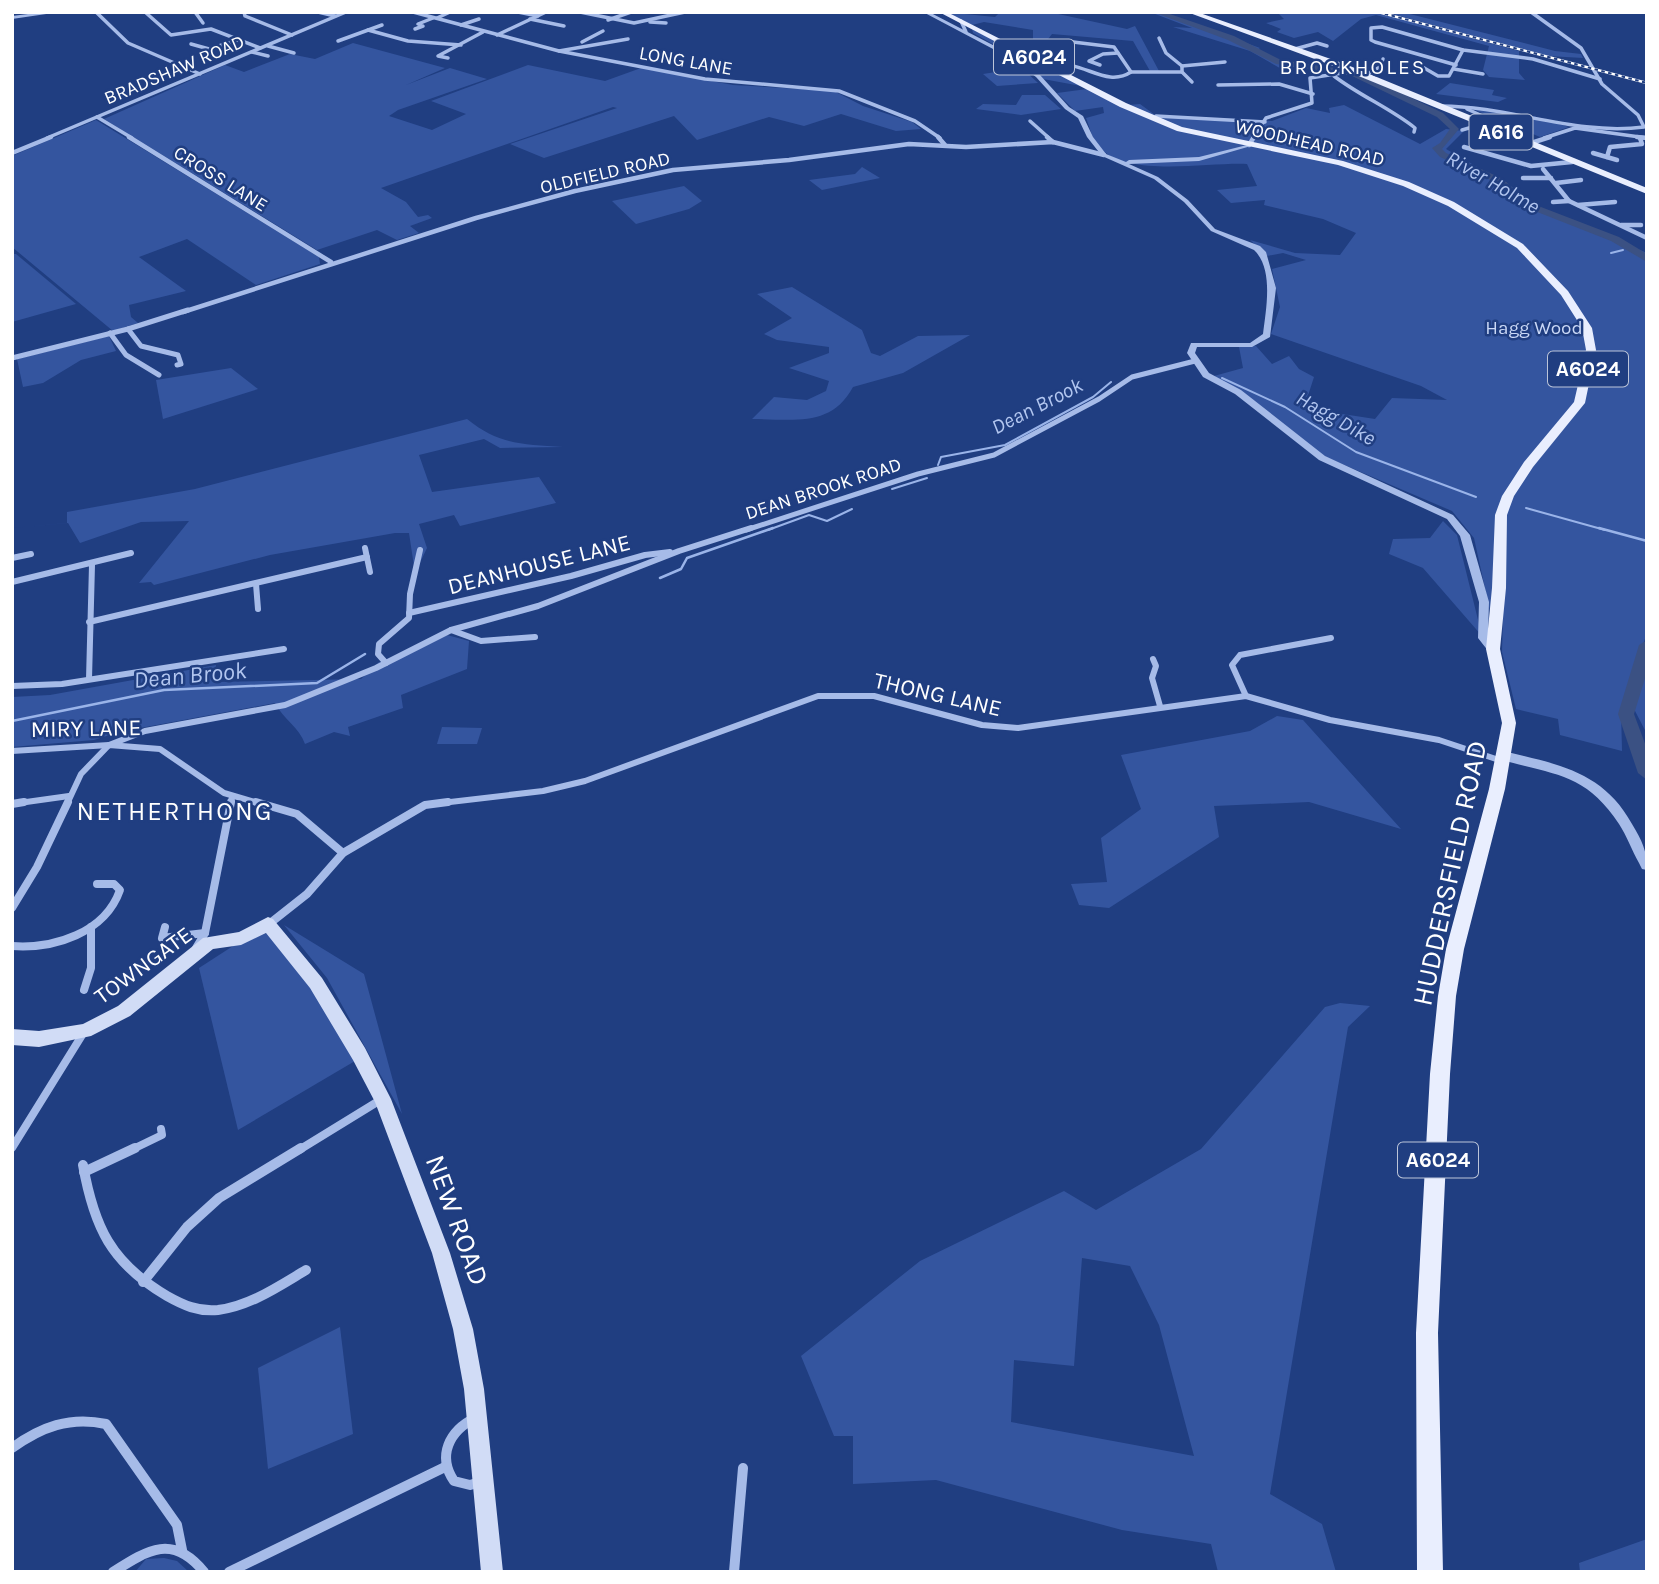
<svg xmlns="http://www.w3.org/2000/svg" width="1659" height="1584" font-family="Karla,sans-serif">
  <rect width="100%" height="100%" fill="#203e81"/>
  <g fill="#34559f" fill-rule="evenodd">
    <path d="M945,12L995,17L1000,12H1049L1127,29L1135,26L1159,71H1150L1133,41L1052,34L1042,47L1033,44V30L984,22L972,25Z"/>
    <path d="M1150,12H1161L1260,48L1257,50L1282,61L1329,68L1291,67L1285,71L1250,51L1173,27L1192,28Z"/>
    <path d="M1277,12H1376L1519,51V73L1525,80L1489,77L1483,70L1489,46L1376,15L1361,19L1333,41L1318,32L1294,38L1277,32L1281,29L1266,23L1284,19Z"/>
    <path d="M1385,12H1402L1555,51L1581,54L1583,58L1548,56Z"/>
    <path d="M972,29L1081,86L1043,79L1016,57L973,33Z"/>
    <path d="M353,43L445,68L406,85L450,68L487,79L398,110L389,116L432,130L466,114L431,101L528,65L605,81L641,68L733,85L834,91L863,106L912,122L921,129L896,131L841,114L804,126L769,117L697,140L674,116L544,158L510,144L617,108L613,107L381,188L406,202L418,217L428,215L432,218L410,226L419,233L397,240L377,230L317,250L104,119L225,65L244,72L290,54L315,59Z"/>
    <path d="M1022,68L1038,83L997,86L983,74Z"/>
    <path d="M1450,83L1494,90L1492,95L1507,98L1498,102L1436,94Z"/>
    <path d="M1087,89L1128,105L1140,104L1155,115L1272,121L1306,108L1330,113L1329,108L1344,105L1420,144L1446,129L1464,131L1446,149L1512,187L1532,204L1647,253V633L1621,709L1622,751L1560,735L1558,719L1516,709L1502,652L1503,615L1490,611L1474,538L1452,511L1321,455L1214,376L1243,368L1239,347L1256,346L1272,364L1289,356L1299,369L1314,377L1304,408L1375,419L1392,398L1447,400L1421,386L1271,334L1280,307L1272,269L1306,260L1283,253L1267,256L1250,240L1295,253L1340,255L1356,233L1323,219L1264,205L1265,200L1231,203L1217,190L1257,186L1247,164C1209,162 1127,178 1100,148C1092,140 1090,128 1086,118L1104,113L1103,107L1075,111L1057,93Z"/>
    <path d="M1022,95H1045L1061,109L1021,115L976,109L983,104L1016,105Z"/>
    <path d="M1470,108L1530,115L1569,127L1540,137Z"/>
    <path d="M96,120L319,257L320,264L256,285L187,239L139,257L186,291L129,305L131,317L138,323L113,331L12,247V156Z"/>
    <path d="M862,167L880,178L822,190L809,180L855,174Z"/>
    <path d="M684,186L702,201L689,209L636,224L612,201Z"/>
    <path d="M12,254H16L76,304L12,322Z"/>
    <path d="M792,287L862,330L871,353L880,356L918,336L970,335L903,373L853,387C831,428 793,419 752,419L774,397L807,400L826,391L829,381L789,368L829,353V347L777,340L764,334L792,318L757,294Z"/>
    <path d="M109,336L116,351L81,360L43,383L23,387L17,359Z"/>
    <path d="M231,368L258,389L163,419L156,380Z"/>
    <path d="M467,419C499,445 523,444 563,447L500,448L484,439L419,455L432,492L539,477L556,503L460,526L454,515L419,524L427,548L415,573L409,533H395L270,555L154,585L151,582L139,583L189,521L141,522L80,543L68,523L12,528L67,523V512L195,489Z"/>
    <path d="M1443,521L1457,535L1482,636L1423,568L1389,554L1393,539L1430,538Z"/>
    <path d="M447,635L469,641L467,669L401,695L403,708L348,727L350,736L334,732L305,744C299,727 284,720 275,703L119,732L94,740L12,747V697L50,695L216,665L214,682L361,679L379,662L398,659Z"/>
    <path d="M1647,661V734L1634,709Z"/>
    <path d="M1277,716L1303,720L1401,829L1309,802L1214,806L1219,837L1109,908L1079,905L1071,884L1107,882L1101,838L1141,809L1121,755L1250,731Z"/>
    <path d="M442,727L482,728L477,744H437Z"/>
    <path d="M284,925L364,974L402,1114L327,978Z"/>
    <path d="M267,933L312,988L355,1061L238,1130L199,968L233,946Z"/>
    <path d="M1340,1003L1370,1006L1348,1027L1270,1494L1322,1524L1336,1572H1218L1211,1544L1122,1530L936,1480L853,1484V1436H834L801,1356L920,1261L1064,1191L1096,1210L1201,1149L1325,1007ZM1082,1258L1130,1266L1159,1325L1194,1456L1011,1422L1014,1360L1074,1366Z"/>
    <path d="M340,1327L353,1434L268,1469L258,1368Z"/>
    <path d="M1647,1539V1572H1580L1579,1563Z"/>
    <path d="M164,1558L177,1561L189,1572H135L146,1559Z"/>
  </g>
  <g fill="none" stroke-linecap="round" stroke-linejoin="round">
    <g stroke="#9ab4e9" stroke-width="2">
      <path d="M1611,253L1623,250"/>
      <path d="M1222,378L1285,407L1356,452L1476,497"/>
      <path d="M938,465L941,457L1005,445L1093,397L1111,382"/>
      <path d="M892,489L927,478"/>
      <path d="M1526,508L1605,530"/>
      <path d="M768,530L809,515L827,521L852,509"/>
    </g>
    <g stroke="#9ab4e9" stroke-width="2.5">
      <path d="M1599,528L1647,541"/>
      <path d="M660,578L681,569L687,558L773,528"/>
      <path d="M12,721L164,690L317,683L365,654"/>
    </g>
    <g fill="#3b5183" fill-rule="evenodd">
      <path d="M1153,12H1164L1234,36L1281,60L1355,71L1443,113L1459,129L1442,149L1446,153L1503,179L1528,202L1619,237L1647,254V262L1611,241L1522,206L1497,183L1440,157L1432,148L1440,143L1450,129L1437,117L1350,75L1276,64L1228,40Z"/>
      <path d="M1647,640V672L1634,714L1647,749V780L1638,773L1618,714L1639,645Z"/>
    </g>
    <g stroke="#a6bbe8" stroke-width="3.5">
      <path d="M96,12L128,43L200,74"/>
      <path d="M145,12L171,35L211,29L260,48"/>
      <path d="M195,12L203,23"/>
      <path d="M244,12L245,16L292,35"/>
      <path d="M318,12L335,16"/>
      <path d="M413,12L559,51L705,79L839,91L915,121L940,138"/>
      <path d="M518,12L538,16"/>
      <path d="M580,12L634,23L685,12"/>
      <path d="M437,18L450,12"/>
      <path d="M530,19L564,26"/>
      <path d="M608,20L631,12"/>
      <path d="M961,21L966,32"/>
      <path d="M650,22L666,23"/>
      <path d="M461,25L479,19"/>
      <path d="M415,29L423,26L418,24L433,18"/>
      <path d="M368,30L408,41L461,45"/>
      <path d="M497,35L546,12"/>
      <path d="M1159,38L1166,53L1182,66V72L1192,82"/>
      <path d="M338,41L382,25"/>
      <path d="M582,42L603,31"/>
      <path d="M191,44L209,49L238,40"/>
      <path d="M268,46L294,53"/>
      <path d="M1295,49L1317,43L1327,46"/>
      <path d="M559,51L628,39"/>
      <path d="M252,52L268,56"/>
      <path d="M448,58L438,56L483,32"/>
      <path d="M1100,65L1089,61L1103,54L1118,53"/>
      <path d="M1419,65L1438,76H1449L1463,50"/>
      <path d="M1456,65L1375,42L1371,40V28L1382,27L1463,50L1533,59L1600,79"/>
      <path d="M1051,66C1082,58 1105,89 1131,72L1114,47L1073,42"/>
      <path d="M1182,66L1225,62"/>
      <path d="M1454,69L1483,74"/>
      <path d="M1131,72H1182"/>
      <path d="M1365,75L1380,67L1383,59"/>
      <path d="M1334,76C1360,96 1390,108 1415,128L1414,132"/>
      <path d="M1218,85L1279,84L1313,94"/>
      <path d="M1441,106C1510,106 1575,136 1644,127L1638,115L1602,84L1581,48L1531,12"/>
      <path d="M1467,109L1498,123"/>
      <path d="M1156,116L1265,122"/>
      <path d="M97,117L132,138"/>
      <path d="M1030,121L1049,138"/>
      <path d="M1462,130L1483,124"/>
      <path d="M47,138L346,12"/>
      <path d="M1253,138L1266,118L1312,103L1310,78L1355,71"/>
      <path d="M1544,138L1575,128L1647,138"/>
    </g>
    <g stroke="#a6bbe8" stroke-width="4.5">
      <path d="M129,137L331,262"/>
      <path d="M938,137L945,145"/>
      <path d="M1047,137L1053,142"/>
      <path d="M1637,137L1647,138"/>
      <path d="M1528,144L1550,137"/>
      <path d="M1249,145L1254,137"/>
      <path d="M1464,147L1531,166L1572,162"/>
      <path d="M12,153L51,137"/>
      <path d="M1593,153L1617,160"/>
      <path d="M1607,157L1610,147L1642,144L1640,138"/>
      <path d="M1543,169L1569,201L1647,238"/>
      <path d="M1523,178H1551"/>
      <path d="M1556,183L1581,180"/>
      <path d="M1553,202L1569,201"/>
      <path d="M1578,205L1615,202"/>
      <path d="M1621,225H1641"/>
      <path d="M183,312L476,218L575,191L673,170L789,160L909,144L966,147L1053,142L1104,155"/>
    </g>
    <g stroke="#a6bbe8" stroke-width="5">
      <path d="M128,329L141,346L178,355L181,364L177,365"/>
      <path d="M110,333L126,355L159,375"/>
      <path d="M12,358L128,329L188,310"/>
      <path d="M746,530L918,474L994,455L1099,399L1132,377L1195,361"/>
    </g>
    <g stroke="#a6bbe8" stroke-width="6">
      <path d="M365,548L370,572"/>
      <path d="M12,558L31,554"/>
      <path d="M12,582L131,553"/>
      <path d="M256,584L258,609"/>
      <path d="M409,613L571,576L645,555L670,552"/>
      <path d="M89,622L367,557"/>
      <path d="M451,630L481,641L535,637"/>
      <path d="M1153,659L1156,666L1152,678L1160,706"/>
      <path d="M386,663L378,654L379,644L409,618L410,594L420,550"/>
      <path d="M89,679L92,565"/>
      <path d="M12,686L62,684L284,649"/>
      <path d="M1246,696L1232,665L1240,655L1331,638"/>
      <path d="M12,751L109,745L160,749L224,793L262,804"/>
      <path d="M12,804L69,796"/>
      <path d="M67,804L81,774L109,745L145,731L285,705L376,668L451,630L538,606L679,551L751,528"/>
      <path d="M231,804L232,797"/>
      <path d="M433,804L543,791L585,781L818,696H874L982,725L1018,728L1246,696L1330,720L1439,740L1502,761"/>
    </g>
    <g stroke="#a6bbe8" stroke-width="8">
      <path d="M256,802L297,814L343,853"/>
      <path d="M12,804L24,802"/>
      <path d="M12,908L37,867L68,802"/>
      <path d="M269,924L307,894L343,853L425,805L448,802"/>
      <path d="M165,927L162,938L205,933"/>
      <path d="M12,946C54,949 105,933 120,890L114,884H97"/>
      <path d="M196,948L205,933L231,802"/>
      <path d="M84,990L91,968V927"/>
      <path d="M12,1148L84,1032"/>
      <path d="M131,1150L162,1135L161,1129"/>
      <path d="M299,1150L382,1099"/>
    </g>
    <g stroke="#a6bbe8" stroke-width="10">
      <path d="M83,1165C94,1227 111,1263 167,1296C183,1305 198,1312 218,1310C250,1306 279,1286 306,1270"/>
      <path d="M84,1172L135,1148"/>
      <path d="M143,1282L187,1227L219,1198L301,1148"/>
      <path d="M475,1418C449,1431 437,1456 454,1481L470,1485L480,1482"/>
      <path d="M12,1448C41,1427 70,1416 106,1424L177,1525L182,1550"/>
      <path d="M113,1572C149,1549 173,1534 204,1572"/>
      <path d="M229,1572L445,1467"/>
      <path d="M734,1572L743,1468"/>
    </g>
    <g fill="#a6bbe8" fill-rule="evenodd">
      <path d="M44,12H60L12,19V16Z"/>
      <path d="M923,12H929L1016,57L1040,75L1069,107L1083,116L1093,137L1106,154L1126,162L1129,160L1199,157L1251,144V146L1199,161L1129,164L1158,177L1188,200L1215,229L1260,246L1266,252L1276,288L1270,337L1252,347H1197L1195,353L1209,373L1241,390L1325,456L1453,515L1470,535L1489,602L1488,637L1498,649L1497,652H1489L1478,638L1479,602L1460,536L1447,519L1319,460L1235,394L1203,377L1187,353L1191,343H1250L1263,334C1266,309 1274,269 1254,250L1211,231L1184,202L1154,179L1102,156L1087,137L1078,118L1065,109L1036,77L1012,59Z"/>
      <path d="M1503,751C1557,764 1603,771 1632,824C1642,841 1647,850 1647,870L1642,869L1639,863C1632,851 1627,836 1619,824C1585,772 1553,775 1499,759L1497,756L1499,753Z"/>
    </g>
    <path fill="#d1dcf6" fill-rule="evenodd" d="M268,917L273,919L322,978L365,1048L391,1099L450,1253L473,1329L484,1389L503,1572H481L464,1389L453,1329L432,1253L375,1102L353,1060L310,988L266,933L241,945L213,949L130,1016L91,1036L39,1047L12,1045V1029L39,1031L83,1024L118,1006L203,938L239,932Z"/>
    <g fill="#e9eefe" fill-rule="evenodd">
      <path d="M939,12H947L1126,103L1182,127L1343,161L1409,182L1454,202L1523,244L1568,291L1592,328L1596,350L1585,403L1533,467L1514,496L1507,515L1506,588L1500,649L1516,723L1505,789L1464,949L1456,996L1450,1074L1438,1333L1443,1572H1417L1416,1333L1430,1074L1438,996L1446,949L1489,789L1502,723L1486,649L1492,588L1495,515L1502,496L1524,462L1574,402L1586,350L1582,328L1561,295L1517,248L1448,206L1403,186L1338,165L1177,131L1120,107Z"/>
      <path d="M1187,12H1197L1345,64L1647,188V194L1339,68Z"/>
    </g>
    <g stroke="#fff" stroke-width="2.5">
      <path id="rail" d="M1378,12L1647,83"/>
    </g>
    <use href="#rail" stroke="#203e81" stroke-width="2" stroke-dasharray="3.5" stroke-linecap="butt"/>
  </g>
  <g text-anchor="middle" stroke-width="5" stroke-linejoin="round" paint-order="stroke">
    <g font-size="19" fill="#fff" stroke="#203e81">
      <text transform="translate(686 60) rotate(10)" y="7">LONG LANE</text>
      <text transform="translate(174 69) rotate(-23)" y="7">BRADSHAW ROAD</text>
      <text transform="translate(1310 142) rotate(13)" y="7">WOODHEAD ROAD</text>
      <text transform="translate(605 172) rotate(-13)" y="7">OLDFIELD ROAD</text>
      <text transform="translate(221 178) rotate(32)" y="7">CROSS LANE</text>
      <text transform="translate(823 488) rotate(-18)" y="7">DEAN BROOK ROAD</text>
    </g>
    <g font-size="19" fill="#cad8f6" stroke="#203e81">
      <text x="1534" y="334">Hagg Wood</text>
    </g>
    <g fill="#203e81" stroke="#bcc5d9" stroke-width="2">
      <rect x="994" y="39.5" width="80" height="35" rx="5"/>
      <rect x="1469.5" y="114.5" width="63" height="35" rx="5"/>
      <rect x="1548" y="351.5" width="80" height="35" rx="5"/>
      <rect x="1398" y="1142.5" width="80" height="35" rx="5"/>
    </g>
    <g font-size="21" font-weight="bold" fill="#fff">
      <text x="1034" y="64">A6024</text>
      <text x="1501" y="139">A616</text>
      <text x="1588" y="376">A6024</text>
      <text x="1438" y="1167">A6024</text>
    </g>
    <g font-size="21" letter-spacing="2" fill="#fff" stroke="#203e81">
      <text x="1353" y="74">BROCKHOLES</text>
    </g>
    <g font-size="21" font-style="italic" fill="#b2c6f0" stroke="#203e81">
      <text transform="translate(1493 182) rotate(30)" y="7">River Holme</text>
      <text transform="translate(1037 406) rotate(-27)" y="7">Dean Brook</text>
      <text transform="translate(1336 418) rotate(30)" y="7">Hagg Dike</text>
    </g>
    <g font-size="23" fill="#fff" stroke="#203e81">
      <text transform="translate(539 564) rotate(-14)" y="8">DEANHOUSE LANE</text>
      <text transform="translate(938 694) rotate(13)" y="8">THONG LANE</text>
      <text transform="translate(86 728) rotate(-1)" y="8">MIRY LANE</text>
      <text transform="translate(143 965) rotate(-36)" y="8">TOWNGATE</text>
    </g>
    <g font-size="24" font-style="italic" fill="#b2c6f0" stroke="#203e81">
      <text transform="translate(190 675) rotate(-5)" y="8">Dean Brook</text>
    </g>
    <g font-size="26" letter-spacing="2" fill="#fff" stroke="#203e81">
      <text x="175" y="820">NETHERTHONG</text>
    </g>
    <g font-size="28" fill="#fff" stroke="#203e81">
      <text transform="translate(1449 873) rotate(-78)" y="10">HUDDERSFIELD ROAD</text>
      <text transform="translate(458 1220) rotate(70)" y="10">NEW ROAD</text>
    </g>
  </g>
  <rect width="1659" height="1584" fill="none" stroke="#ffffff" stroke-width="28"/>
</svg>
